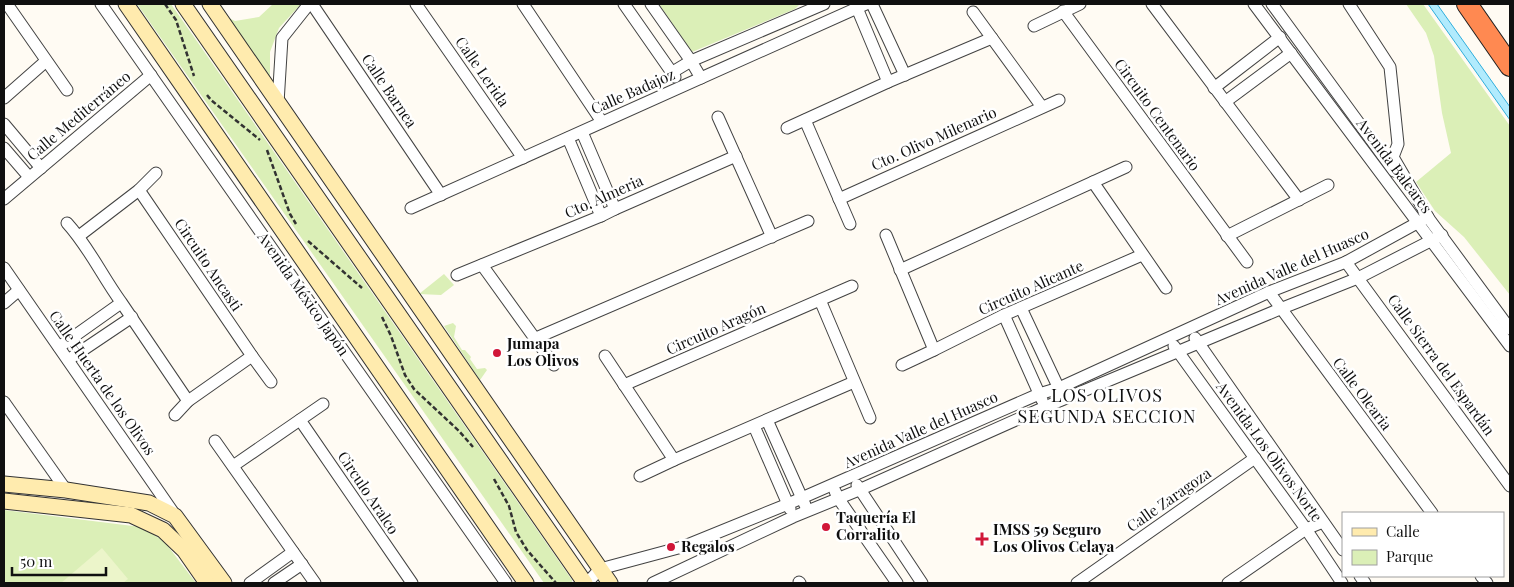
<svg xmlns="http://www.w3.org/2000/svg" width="1514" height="587" font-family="'Playfair Display',serif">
  <rect width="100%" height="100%" fill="#fffbf3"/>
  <g fill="#dbefb7">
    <path d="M137,4H171L572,580V583H544Z"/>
    <path d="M273,4H301L279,28L270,52V83L223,15L235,21L259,17Z"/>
    <path d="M659,4H800L795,9L692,52Z"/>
    <path d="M1406,4H1423L1510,126V295L1464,237L1435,211L1416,182L1451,153L1442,113L1434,56L1426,33Z"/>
    <path d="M444,274L454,285L441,295L419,294Z"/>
    <path d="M453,323L456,326L454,337L462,350H465L471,357L470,359L477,369L485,368L487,370L480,380L444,326Z"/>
    <path d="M4,510L141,527L164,541L196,583H4Z"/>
  </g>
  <path fill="#ecf5ca" d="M102,548L128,579L123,583H61Z"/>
  <path fill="#b1ebfd" stroke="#30aedc" d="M1428,4H1437L1510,107V120Z"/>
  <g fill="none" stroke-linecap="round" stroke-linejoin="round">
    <g stroke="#434343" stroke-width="13">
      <g id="street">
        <path d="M7,4L67,90"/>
        <path d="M101,4L506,583"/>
        <path d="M312,4L441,195"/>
        <path d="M416,4L523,158"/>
        <path d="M523,4L602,122"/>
        <path d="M624,4L675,77"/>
        <path d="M651,4L691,61L701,78"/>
        <path d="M872,4L905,75"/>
        <path d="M1152,4L1299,200"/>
        <path d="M1254,4L1510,346"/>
        <path d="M1272,4L1394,171"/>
        <path d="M857,8L888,82"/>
        <path d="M1063,11L1247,262"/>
        <path d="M973,12L1042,107"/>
        <path d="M1034,26L1080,4"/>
        <path d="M671,73L691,61L824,4"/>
        <path d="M1214,88L1280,37"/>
        <path d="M4,98L46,61"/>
        <path d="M1225,102L1291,53"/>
        <path d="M278,103L282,38L309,4"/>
        <path d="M718,117L772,237"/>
        <path d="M805,120L850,224"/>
        <path d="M4,124L41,168"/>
        <path d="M787,128L888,82L992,38"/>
        <path d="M582,132L615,209"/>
        <path d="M568,138L601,216"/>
        <path d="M4,148L29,177"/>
        <path d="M1093,182L1166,288"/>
        <path d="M139,190L252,356L271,382"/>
        <path d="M4,199L151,75"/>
        <path d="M839,199L1059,100"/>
        <path d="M411,208L866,4"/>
        <path d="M1424,212L1510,329"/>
        <path d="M67,223C89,247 102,276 121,302C143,335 166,368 188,401"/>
        <path d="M886,235L934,350"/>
        <path d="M79,236L139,190L156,173"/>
        <path d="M1227,236L1328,185"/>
        <path d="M1346,262L1510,486"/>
        <path d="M482,265L554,365"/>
        <path d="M4,268L175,515"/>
        <path d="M900,270L1126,167"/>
        <path d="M457,275L601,216L615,209L736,156"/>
        <path d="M1269,292L1432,513"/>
        <path d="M820,300L870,418"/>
        <path d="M4,303L19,290"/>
        <path d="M1021,308L1061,393"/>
        <path d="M1004,315L1042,400"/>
        <path d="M536,338L808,221"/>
        <path d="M1195,338L1343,550"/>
        <path d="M1174,346L1306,529L1342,583"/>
        <path d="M59,347L121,303"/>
        <path d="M605,356L674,460"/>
        <path d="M68,360L132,317"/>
        <path d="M902,365L934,350L1004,315L1142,255"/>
        <path d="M624,385L852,286"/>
        <path d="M4,402L66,490"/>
        <path d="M175,415L188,401L252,356"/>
        <path d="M300,420L412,583"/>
        <path d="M767,420L805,505"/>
        <path d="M754,426L790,509"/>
        <path d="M215,441L315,583"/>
        <path d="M233,466L323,404"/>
        <path d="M640,476L674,460L854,382"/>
        <path d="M857,485L922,583"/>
        <path d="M835,491L838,498L897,583"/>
        <path d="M1360,576L1365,583"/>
        <path d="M1481,576L1487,583"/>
        <path d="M799,582L800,583"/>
        <path d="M250,583L293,552"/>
        <path d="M274,583L302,564"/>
        <path d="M587,583L600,569L682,547L788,504L1039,394L1059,388L1269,292L1346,262L1428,217L1393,157L1398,144L1390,67L1349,4"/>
        <path d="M653,583L793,517L859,490L1045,407L1280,309L1358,278L1442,235"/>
        <path d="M1077,583L1255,458"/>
        <path d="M1228,583L1306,529L1323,522"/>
      </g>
    </g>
    <g stroke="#323232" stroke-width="17">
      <g id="secondary">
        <path d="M126,4L526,583"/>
        <path d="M183,4L585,583"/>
        <path d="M210,4L610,583"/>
        <path d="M4,484L66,490L149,503L175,516L224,583"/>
        <path d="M4,501L131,515L163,530L184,550L207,583"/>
      </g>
    </g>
    <g stroke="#212121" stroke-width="22">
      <path id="highway" d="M1467,4L1510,66"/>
    </g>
    <g stroke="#323232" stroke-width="2.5" stroke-dasharray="5 2.5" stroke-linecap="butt">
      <path d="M165,4L176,20L194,76"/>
      <path d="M207,95L211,100L260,140"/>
      <path d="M267,150L290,214L296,224"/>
      <path d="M308,241L362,288"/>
      <path d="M382,317L391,336L405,375L414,389L459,431L473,447"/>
      <path d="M494,479L509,506L516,532L527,550L556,583"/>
    </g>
    <use href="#street" stroke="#fff" stroke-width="11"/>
    <use href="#secondary" stroke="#ffebae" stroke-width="15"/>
    <use href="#highway" stroke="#ff8951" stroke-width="20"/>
  </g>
  <g fill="#d11739" stroke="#fff" stroke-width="2">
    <circle cx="497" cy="353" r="5"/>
    <circle cx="826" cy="527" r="5"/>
    <path d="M979.5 531.5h5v5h5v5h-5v5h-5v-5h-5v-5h5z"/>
    <circle cx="671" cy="547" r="5"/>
  </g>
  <g text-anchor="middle" stroke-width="5" stroke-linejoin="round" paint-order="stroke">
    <g font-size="15" fill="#101010" stroke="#fff">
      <text transform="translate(482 72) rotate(55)" y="5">Calle Lerida</text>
      <text transform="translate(389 91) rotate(56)" y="5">Calle Barnea</text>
      <text transform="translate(633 92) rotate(-24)" y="5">Calle Badajoz</text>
      <text transform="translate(1157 115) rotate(54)" y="5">Circuito Centenario</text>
      <text transform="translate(79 116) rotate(-40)" y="5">Calle Mediterráneo</text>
      <text transform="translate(934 139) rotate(-24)" y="5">Cto. Olivo Milenario</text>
      <text transform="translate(1394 166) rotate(53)" y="5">Avenida Baleares</text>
      <text transform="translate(604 197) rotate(-24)" y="5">Cto. Almeria</text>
      <text transform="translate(208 265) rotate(56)" y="5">Circuito Ancasti</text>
      <text transform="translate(1292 267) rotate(-24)" y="5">Avenida Valle del Huasco</text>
      <text transform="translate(1031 288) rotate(-24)" y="5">Circuito Alicante</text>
      <text transform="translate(303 294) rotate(55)" y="5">Avenida México Japón</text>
      <text transform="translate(716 329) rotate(-24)" y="5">Circuito Aragón</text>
      <text transform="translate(1441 365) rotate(54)" y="5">Calle Sierra del Espardán</text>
      <text transform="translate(102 383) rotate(55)" y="5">Calle Huerta de los Olivos</text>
      <text transform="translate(1362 394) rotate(53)" y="5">Calle Olearia</text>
      <text transform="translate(921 430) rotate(-24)" y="5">Avenida Valle del Huasco</text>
      <text transform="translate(1269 452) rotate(54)" y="5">Avenida Los Olivos Norte</text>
      <text transform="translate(368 493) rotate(56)" y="5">Circulo Aralco</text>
      <text transform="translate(1169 500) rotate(-35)" y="5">Calle Zaragoza</text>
    </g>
    <g font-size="15" font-weight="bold" fill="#101010" stroke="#fff" text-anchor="start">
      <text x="507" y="349">Jumapa<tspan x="507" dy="17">Los Olivos</tspan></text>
      <text x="836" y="523">Taquería El<tspan x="836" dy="17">Corralito</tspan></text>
      <text x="993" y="535">IMSS 59 Seguro<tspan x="993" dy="17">Los Olivos Celaya</tspan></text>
      <text x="681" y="552">Regalos</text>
    </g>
    <g font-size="18" letter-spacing="1" fill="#101010" stroke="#fff">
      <text x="1107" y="402">LOS OLIVOS<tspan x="1107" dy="21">SEGUNDA SECCION</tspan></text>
    </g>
  </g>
  <rect width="1514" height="587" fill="none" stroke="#101010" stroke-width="10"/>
  <rect x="1342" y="512" width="162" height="65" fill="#ffffff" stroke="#9f9f9f"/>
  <rect x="1352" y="528" width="25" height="8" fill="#ffebae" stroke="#9f9f9f"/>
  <text x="1386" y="537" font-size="15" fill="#101010">Calle</text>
  <rect x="1352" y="550" width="25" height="15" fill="#dbefb7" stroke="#9f9f9f"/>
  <text x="1386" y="562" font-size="15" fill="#101010">Parque</text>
  <path d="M12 567v8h94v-8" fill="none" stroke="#101010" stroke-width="2.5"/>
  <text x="20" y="567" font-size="15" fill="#101010" stroke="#ffffff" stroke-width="4" paint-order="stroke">50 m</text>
</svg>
